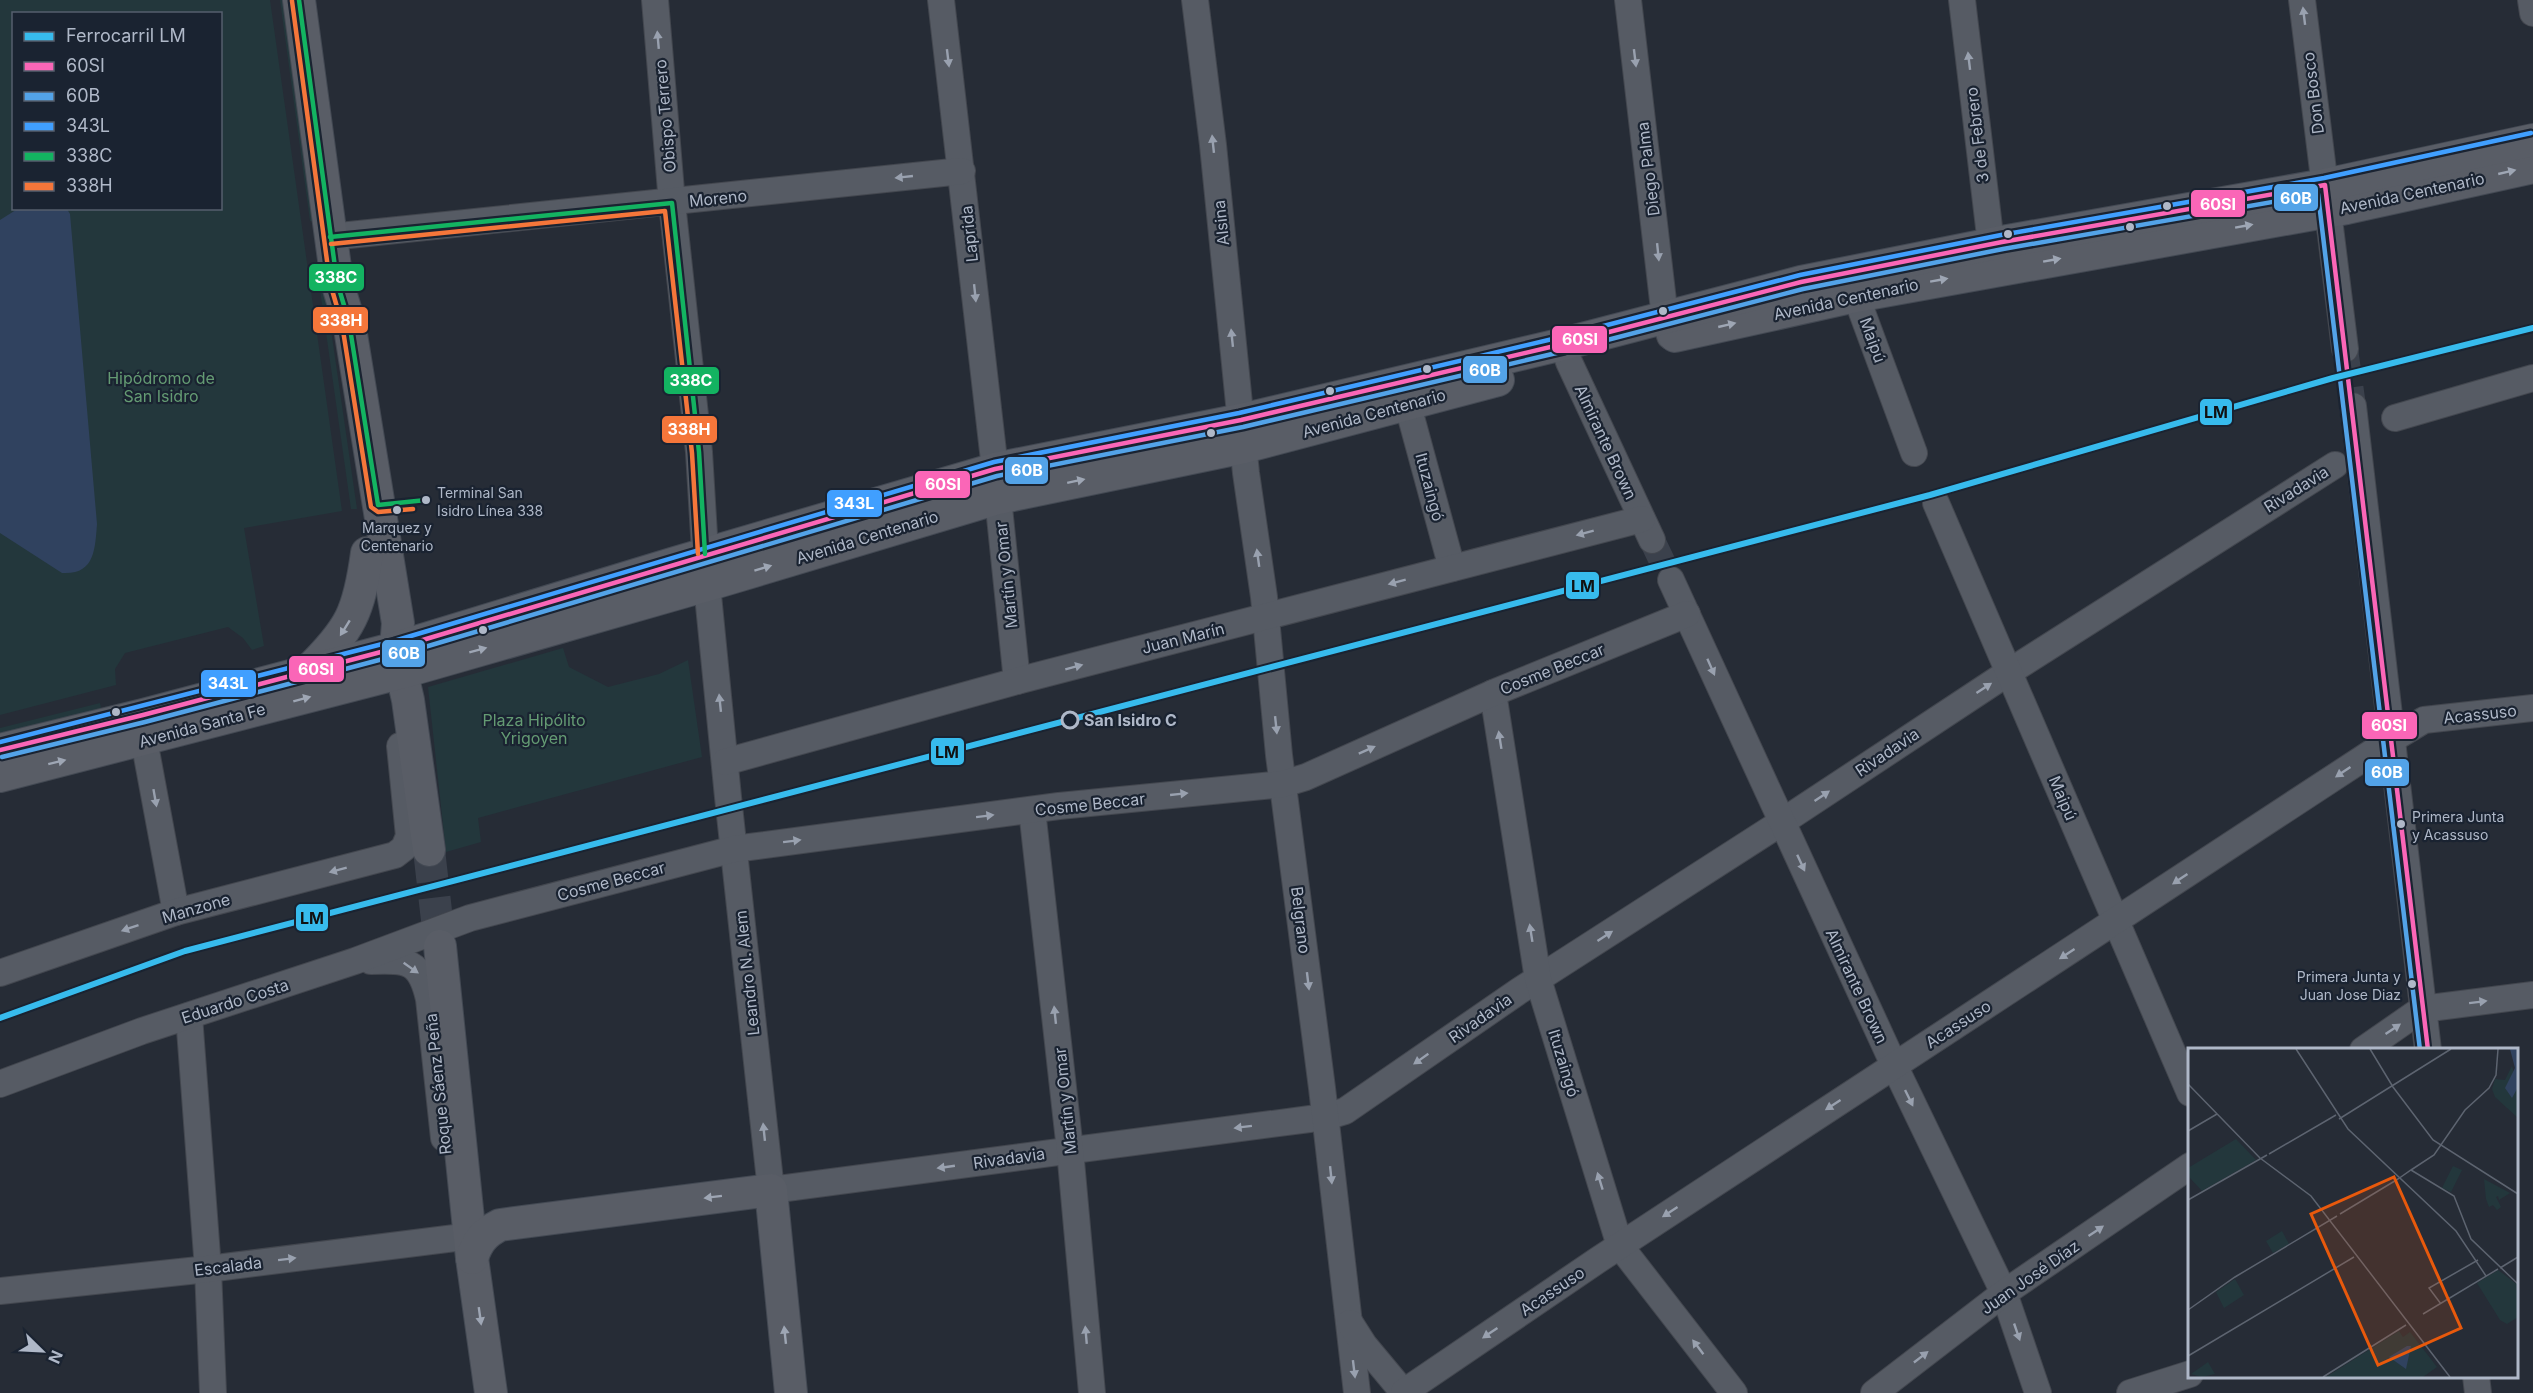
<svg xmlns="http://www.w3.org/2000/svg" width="2533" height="1393" font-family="Inter,sans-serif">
  <rect width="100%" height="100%" fill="#262c36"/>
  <g fill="#23373c" fill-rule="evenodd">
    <path d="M0,0H270L342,511L244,528L264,646L252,650L243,638L228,627L125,653L115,669L116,685L0,715ZM14,14H220V208H14Z"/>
    <path d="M280,0H285L315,221H310Z"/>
    <path d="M321,261L357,509H351L316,262Z"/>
    <path d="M563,648L569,667L608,687L659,674L688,660L702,757L478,818L481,842L446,852L428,687Z"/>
    <path d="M100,703L102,713L0,739V728Z"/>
  </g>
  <path fill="#30425f" d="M19,208L67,209L70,214L97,524C95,549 95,575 62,573L0,533V220Z"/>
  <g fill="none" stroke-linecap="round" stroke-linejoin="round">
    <g stroke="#3b414c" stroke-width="26" stroke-dasharray="26 13" stroke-linecap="butt">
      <path d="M2345,349L2353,406"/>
      <path d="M1652,540L1671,580"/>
    </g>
    <path stroke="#3b414c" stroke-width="32" stroke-dasharray="32 16" stroke-linecap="butt" d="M429,850L440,946"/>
    <g stroke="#43474f" stroke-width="28">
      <g id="minor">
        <path d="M655,0L672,203L699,452L707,585L728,797L771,1190L1325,1117L1345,1111L1519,991L1782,822L2009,672L2335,465"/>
        <path d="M941,0L995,469L1017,681"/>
        <path d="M1195,0L1213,145L1246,473L1264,597L1279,755L1322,1088L1357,1393"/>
        <path d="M1628,0L1665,318L1670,336"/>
        <path d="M1962,0L1993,261"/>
        <path d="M2302,0L2345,349"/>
        <path d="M2531,0L2533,13"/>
        <path d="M330,237L962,171"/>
        <path d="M1856,296L1914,453"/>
        <path d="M1563,344L1569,362L1652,540"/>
        <path d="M1408,406L1452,568"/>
        <path d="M2353,406L2428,1050"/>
        <path d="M2395,418L2533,378"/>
        <path d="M1936,503L2190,1093"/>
        <path d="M1671,580L1894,1065L2004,1293L2038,1393"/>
        <path d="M1493,693L1538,979L1620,1246L1734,1393"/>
        <path d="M144,740L176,912"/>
        <path d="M725,762L1017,681L1642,519"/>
        <path d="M1032,810L1070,1150L1092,1393"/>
        <path d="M371,961C408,960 420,960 429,999L444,1138"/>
        <path d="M0,973L176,912L395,855L404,848L409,836L400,746"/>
        <path d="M189,1016L208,1269L213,1393"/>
        <path d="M2363,1050L2422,1009L2533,995"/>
        <path d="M0,1084L142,1031L355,961L470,918L734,849L1059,806L1283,784L1306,777L1493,693L1687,614"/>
        <path d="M0,1291L208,1269L455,1238"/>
        <path d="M1350,1323L1364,1345L1404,1393"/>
        <path d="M2476,1376L2478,1393"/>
        <path d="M1404,1392L1598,1260L2391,740L2424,720L2533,708"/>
        <path d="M1874,1393L2004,1293L2190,1166"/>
        <path d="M2130,1393L2190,1374"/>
      </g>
    </g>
    <g stroke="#434953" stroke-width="34">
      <g id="major">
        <path d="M299,0L337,282L349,322L398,623L396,648L408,700L429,850"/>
        <path d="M1675,336L1856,296L2347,208L2533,167"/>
        <path d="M308,671C351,629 359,612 367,553"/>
        <path d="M0,750L143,715L396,648L675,563L995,469L1241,420L1563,344L1801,282L2002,242L2325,185L2533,140"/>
        <path d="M0,776L403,672L707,585L998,498L1244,447L1498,380"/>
        <path d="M440,946L472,1258L491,1393"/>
        <path d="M472,1258C477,1242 484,1233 500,1225L771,1190L791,1393"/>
      </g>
    </g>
    <use href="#minor" stroke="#565b64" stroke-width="26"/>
    <use href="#major" stroke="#595d66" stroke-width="32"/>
    <g stroke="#1a2331" stroke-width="9">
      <path id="bus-1" d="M0,750L143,715L396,648L995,469L1241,420L1563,344L1801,282L2002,242L2325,185L2428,1050"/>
    </g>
    <g stroke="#1a2331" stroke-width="9">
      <path id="bus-2" d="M2,757L145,722L398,655L997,476L1243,427L1565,351L1803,289L2003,249L2318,194L2420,1050"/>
    </g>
    <g stroke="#1a2331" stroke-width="9">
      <path id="bus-3" d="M0,742L394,641L994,462L1239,413L1561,337L1800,275L2001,235L2324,178L2531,133"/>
    </g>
    <g stroke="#1a2331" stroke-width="9">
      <g id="bus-4">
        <path d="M299,0L337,282L349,322L378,505L426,500"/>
        <path d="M330,237L672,203L699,452L705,554"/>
      </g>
    </g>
    <g stroke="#1a2331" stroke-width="9">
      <g id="bus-5">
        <path d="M292,1L330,283L342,324L371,507L378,512L413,509"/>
        <path d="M331,244L665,211L692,453L698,554"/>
      </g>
    </g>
    <use href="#bus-1" stroke="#fa66b7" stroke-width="4.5"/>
    <use href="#bus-2" stroke="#53a3e8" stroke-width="4.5"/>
    <use href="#bus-3" stroke="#409fff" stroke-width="4.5"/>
    <use href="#bus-4" stroke="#13b361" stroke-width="4.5"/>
    <use href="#bus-5" stroke="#f5763a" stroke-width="4.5"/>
    <g stroke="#1a2331" stroke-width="10">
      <path id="rail-1" d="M0,1018L185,951L1930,495L2333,378L2533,328"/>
    </g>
    <use href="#rail-1" stroke="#37bbed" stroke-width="6"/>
  </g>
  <defs><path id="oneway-solid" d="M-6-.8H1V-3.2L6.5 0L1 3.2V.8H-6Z" transform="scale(1.5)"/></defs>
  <g fill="#99a1af">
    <use href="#oneway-solid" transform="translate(2304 16) rotate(-97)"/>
    <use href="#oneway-solid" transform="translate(658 40) rotate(-95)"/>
    <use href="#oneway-solid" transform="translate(948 58) rotate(83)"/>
    <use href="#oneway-solid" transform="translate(1635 58) rotate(83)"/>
    <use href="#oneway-solid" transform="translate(1969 61) rotate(-97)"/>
    <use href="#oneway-solid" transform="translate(1213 144) rotate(-96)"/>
    <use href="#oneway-solid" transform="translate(904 177) rotate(174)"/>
    <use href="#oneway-solid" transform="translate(1658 252) rotate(84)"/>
    <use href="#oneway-solid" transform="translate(975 293) rotate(84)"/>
    <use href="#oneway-solid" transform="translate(1232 338) rotate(-96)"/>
    <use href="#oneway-solid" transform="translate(1585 533) rotate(165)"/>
    <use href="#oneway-solid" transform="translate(1258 558) rotate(-98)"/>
    <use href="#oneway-solid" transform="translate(1397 582) rotate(165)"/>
    <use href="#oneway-solid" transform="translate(1074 667) rotate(-15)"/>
    <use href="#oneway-solid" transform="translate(1711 667) rotate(66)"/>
    <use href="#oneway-solid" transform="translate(1984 688) rotate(-33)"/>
    <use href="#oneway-solid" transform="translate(720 703) rotate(-96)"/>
    <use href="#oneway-solid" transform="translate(1276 725) rotate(84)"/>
    <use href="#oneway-solid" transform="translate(1500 740) rotate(-99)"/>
    <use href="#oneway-solid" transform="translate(1367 750) rotate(-24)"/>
    <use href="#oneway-solid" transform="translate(2343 772) rotate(146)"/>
    <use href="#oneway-solid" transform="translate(1179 794) rotate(-6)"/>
    <use href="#oneway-solid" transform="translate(1822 796) rotate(-34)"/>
    <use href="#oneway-solid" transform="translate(155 798) rotate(80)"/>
    <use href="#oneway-solid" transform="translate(985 816) rotate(-7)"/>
    <use href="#oneway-solid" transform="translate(792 841) rotate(-7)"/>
    <use href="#oneway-solid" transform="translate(1801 863) rotate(65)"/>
    <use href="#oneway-solid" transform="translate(338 870) rotate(165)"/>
    <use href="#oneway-solid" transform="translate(2180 879) rotate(146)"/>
    <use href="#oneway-solid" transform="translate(130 928) rotate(161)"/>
    <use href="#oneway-solid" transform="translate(1531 933) rotate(-99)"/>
    <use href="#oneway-solid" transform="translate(1605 936) rotate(-33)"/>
    <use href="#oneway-solid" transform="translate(2067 954) rotate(147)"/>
    <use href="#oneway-solid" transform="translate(411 968) rotate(35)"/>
    <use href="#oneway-solid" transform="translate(1308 981) rotate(83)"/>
    <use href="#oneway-solid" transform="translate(2478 1002) rotate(-7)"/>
    <use href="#oneway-solid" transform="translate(1055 1015) rotate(-96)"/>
    <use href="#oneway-solid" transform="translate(2393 1029) rotate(-34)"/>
    <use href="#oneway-solid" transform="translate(1421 1059) rotate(145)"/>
    <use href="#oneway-solid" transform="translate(1909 1098) rotate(64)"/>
    <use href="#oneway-solid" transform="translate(1833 1105) rotate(147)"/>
    <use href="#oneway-solid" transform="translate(1243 1127) rotate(173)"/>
    <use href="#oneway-solid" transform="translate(764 1132) rotate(-96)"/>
    <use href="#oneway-solid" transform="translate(946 1167) rotate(172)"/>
    <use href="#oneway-solid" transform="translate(1331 1175) rotate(84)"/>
    <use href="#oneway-solid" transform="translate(1600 1181) rotate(-107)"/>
    <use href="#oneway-solid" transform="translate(1670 1212) rotate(147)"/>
    <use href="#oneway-solid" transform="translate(2096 1231) rotate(-34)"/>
    <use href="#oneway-solid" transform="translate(287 1259) rotate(-7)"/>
    <use href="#oneway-solid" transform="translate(2017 1332) rotate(71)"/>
    <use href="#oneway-solid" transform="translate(1490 1333) rotate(146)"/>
    <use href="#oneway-solid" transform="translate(1086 1335) rotate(-95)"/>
    <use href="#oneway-solid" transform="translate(1698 1347) rotate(-127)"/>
    <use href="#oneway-solid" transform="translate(1921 1357) rotate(-38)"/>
    <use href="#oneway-solid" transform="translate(1354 1369) rotate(83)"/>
  </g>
  <g fill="#9ea6b4">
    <use href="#oneway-solid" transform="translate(2507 172) rotate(-13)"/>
    <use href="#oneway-solid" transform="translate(2244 226) rotate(-10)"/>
    <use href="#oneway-solid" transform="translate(2052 260) rotate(-10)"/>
    <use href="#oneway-solid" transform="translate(1939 280) rotate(-10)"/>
    <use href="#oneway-solid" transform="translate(1727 325) rotate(-13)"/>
    <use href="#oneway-solid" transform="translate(1076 481) rotate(-12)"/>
    <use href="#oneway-solid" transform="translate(763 568) rotate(-17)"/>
    <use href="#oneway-solid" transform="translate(345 628) rotate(122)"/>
    <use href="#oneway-solid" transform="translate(478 650) rotate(-15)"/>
    <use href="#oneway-solid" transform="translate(302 699) rotate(-15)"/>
    <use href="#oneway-solid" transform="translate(57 762) rotate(-14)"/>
    <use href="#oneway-solid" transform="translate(713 1197) rotate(173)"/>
    <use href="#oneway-solid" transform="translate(480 1316) rotate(82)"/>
    <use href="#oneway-solid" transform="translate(785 1335) rotate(-96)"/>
  </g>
  <g fill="#afb8c8" stroke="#1a2331" stroke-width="2">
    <circle cx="2167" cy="206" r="5"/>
    <circle cx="2130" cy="227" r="5"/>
    <circle cx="2008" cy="234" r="5"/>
    <circle cx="1663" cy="311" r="5"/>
    <circle cx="1427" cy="369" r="5"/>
    <circle cx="1330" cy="391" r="5"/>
    <circle cx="1211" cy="433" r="5"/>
    <circle cx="426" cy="500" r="5"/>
    <circle cx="397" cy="510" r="5"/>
    <circle cx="483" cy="630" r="5"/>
    <circle cx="116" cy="712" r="5"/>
    <circle cx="2401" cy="824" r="5"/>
    <circle cx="2412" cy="984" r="5"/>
  </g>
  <circle fill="#1a2331" stroke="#afb8c8" stroke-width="3" cx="1070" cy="720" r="8"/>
  <g text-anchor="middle" stroke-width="4.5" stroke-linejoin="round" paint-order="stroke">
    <g font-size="14" fill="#afb8c8" stroke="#1a2331" text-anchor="start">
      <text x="437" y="498">Terminal San<tspan x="437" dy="18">Isidro Línea 338</tspan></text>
      <text x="397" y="533" text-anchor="middle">Marquez y<tspan x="397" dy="18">Centenario</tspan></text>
      <text x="2412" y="822">Primera Junta<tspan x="2412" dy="18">y Acassuso</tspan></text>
      <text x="2401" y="982" text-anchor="end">Primera Junta y<tspan x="2401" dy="18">Juan Jose Diaz</tspan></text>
    </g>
    <g font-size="16" fill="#afb8c8" stroke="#1a2331">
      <text transform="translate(2313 93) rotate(-97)" y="6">Don Bosco</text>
      <text transform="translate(665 116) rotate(-95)" y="6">Obispo Terrero</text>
      <text transform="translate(1977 135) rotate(-97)" y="6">3 de Febrero</text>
      <text transform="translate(1648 169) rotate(-97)" y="6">Diego Palma</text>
      <text transform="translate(2412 193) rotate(-12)" y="6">Avenida Centenario</text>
      <text transform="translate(718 198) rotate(-6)" y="6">Moreno</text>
      <text transform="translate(1221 223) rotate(-96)" y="6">Alsina</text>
      <text transform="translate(969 234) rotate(-96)" y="6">Laprida</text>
      <text transform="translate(1846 299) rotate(-12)" y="6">Avenida Centenario</text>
      <text transform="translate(1873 340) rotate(70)" y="6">Maipú</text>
      <text transform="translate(1374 413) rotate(-15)" y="6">Avenida Centenario</text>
      <text transform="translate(1606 442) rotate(65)" y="6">Almirante Brown</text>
      <text transform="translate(1430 487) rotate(75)" y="6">Ituzaingó</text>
      <text transform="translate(2296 489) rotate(-32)" y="6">Rivadavia</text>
      <text transform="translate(867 537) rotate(-17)" y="6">Avenida Centenario</text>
      <text transform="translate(1006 575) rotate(-96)" y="6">Martín y Omar</text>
      <text transform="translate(1183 638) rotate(-14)" y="6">Juan Marín</text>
      <text transform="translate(1552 669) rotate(-22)" y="6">Cosme Beccar</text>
      <text transform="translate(2480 714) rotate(-6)" y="6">Acassuso</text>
      <text transform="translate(202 725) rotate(-15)" y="6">Avenida Santa Fe</text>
      <text transform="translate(1887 752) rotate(-34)" y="6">Rivadavia</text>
      <text transform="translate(2063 798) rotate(67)" y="6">Maipú</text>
      <text transform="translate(1090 804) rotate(-6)" y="6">Cosme Beccar</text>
      <text transform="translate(611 881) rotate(-15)" y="6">Cosme Beccar</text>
      <text transform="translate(196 908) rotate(-16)" y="6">Manzone</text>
      <text transform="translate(1301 920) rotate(83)" y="6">Belgrano</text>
      <text transform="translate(747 973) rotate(-96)" y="6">Leandro N. Alem</text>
      <text transform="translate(1857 986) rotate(65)" y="6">Almirante Brown</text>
      <text transform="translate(235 1001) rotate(-18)" y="6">Eduardo Costa</text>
      <text transform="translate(1480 1018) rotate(-35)" y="6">Rivadavia</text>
      <text transform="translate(1958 1024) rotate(-33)" y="6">Acassuso</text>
      <text transform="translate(1564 1063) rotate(73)" y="6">Ituzaingó</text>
      <text transform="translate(438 1084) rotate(-96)" y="6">Roque Sáenz Peña</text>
      <text transform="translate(1065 1101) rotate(-96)" y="6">Martín y Omar</text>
      <text transform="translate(1009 1158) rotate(-8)" y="6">Rivadavia</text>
      <text transform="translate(228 1266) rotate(-7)" y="6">Escalada</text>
      <text transform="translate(2030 1277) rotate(-35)" y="6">Juan José Díaz</text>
      <text transform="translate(1552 1291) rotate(-34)" y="6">Acassuso</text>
    </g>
    <g font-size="16" fill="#649b73" stroke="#1a2331">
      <text x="161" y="384">Hipódromo de<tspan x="161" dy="18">San Isidro</tspan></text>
      <text x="534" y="726">Plaza Hipólito<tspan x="534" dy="18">Yrigoyen</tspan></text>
    </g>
    <g font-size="16" font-weight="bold" fill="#afb8c8" stroke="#1a2331" text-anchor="start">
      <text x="1084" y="726">San Isidro C</text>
    </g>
  </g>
  <g transform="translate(2188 1048)">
    <rect width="330" height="330" fill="#262c36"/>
    <path d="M324,18L330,39V70L307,49L304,41L307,31L317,32ZM48,91L68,112L14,143L2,130L0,120ZM265,118L274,122L263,144L254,140ZM296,131L322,145L311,152L310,148L308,149L313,159L309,162L305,157L301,159L298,151ZM94,183L101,196L85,205L78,193ZM310,222L330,237V269L319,276L312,272L289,235ZM47,231L56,247L36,260L28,244ZM211,283L215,289L222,284L249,319L235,329H138ZM20,314L27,326L14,329L3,326Z" fill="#23373c"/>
    <path d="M322,1H330V39L324,50L317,40L327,20ZM219,298H223L218,321L201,309Z" fill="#30425f"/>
    <path fill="none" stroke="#5d6470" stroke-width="1.5" d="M108,1L160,81L268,183L298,228M182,1L205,39L245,92L330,146M0,36L72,110L123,148L262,329M151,71L263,1M0,83L29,66M81,106L148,67M223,122L246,107L277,62L301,40L308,27L310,1M210,131L223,122L266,148L283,191L330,236M0,152L79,107M152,166L210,131M312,220L330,209M253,256L241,240L290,212M0,262L47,229L149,168M235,266L310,221M0,308L166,209M135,329L218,277"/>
    <path fill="#e8590c" fill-opacity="0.15" stroke="#e8590c" stroke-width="3" d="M206,129L273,280L190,317L123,166Z"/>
    <rect width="330" height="330" fill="none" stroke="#afb8c8" stroke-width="3"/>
  </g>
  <g stroke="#1a2331" stroke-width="2">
    <rect x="2273" y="183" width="46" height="29" rx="6" fill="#53a3e8"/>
    <rect x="2190" y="189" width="56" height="29" rx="6" fill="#fa66b7"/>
    <rect x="308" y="263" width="57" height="29" rx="6" fill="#13b361"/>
    <rect x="312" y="306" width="57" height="28" rx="6" fill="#f5763a"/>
    <rect x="1551" y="325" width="57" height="29" rx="6" fill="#fa66b7"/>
    <rect x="1462" y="355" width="46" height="29" rx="6" fill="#53a3e8"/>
    <rect x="663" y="366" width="57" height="29" rx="6" fill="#13b361"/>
    <rect x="2199" y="398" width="34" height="28" rx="6" fill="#37bbed"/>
    <rect x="661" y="415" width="57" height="29" rx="6" fill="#f5763a"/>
    <rect x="1004" y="456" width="45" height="29" rx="6" fill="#53a3e8"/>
    <rect x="914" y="470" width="57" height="29" rx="6" fill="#fa66b7"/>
    <rect x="826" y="489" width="57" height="29" rx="6" fill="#409fff"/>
    <rect x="1565" y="571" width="35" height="29" rx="6" fill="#37bbed"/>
    <rect x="381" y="639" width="45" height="29" rx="6" fill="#53a3e8"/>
    <rect x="288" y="655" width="57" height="28" rx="6" fill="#fa66b7"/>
    <rect x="200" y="669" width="57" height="29" rx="6" fill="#409fff"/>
    <rect x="2361" y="711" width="57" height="29" rx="6" fill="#fa66b7"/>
    <rect x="930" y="737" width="35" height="29" rx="6" fill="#37bbed"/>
    <rect x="2364" y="758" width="46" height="29" rx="6" fill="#53a3e8"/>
    <rect x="295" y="903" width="34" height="29" rx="6" fill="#37bbed"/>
  </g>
  <g font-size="16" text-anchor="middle" font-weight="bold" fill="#fff">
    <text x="2296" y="204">60B</text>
    <text x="2218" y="210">60SI</text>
    <text x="336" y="283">338C</text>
    <text x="341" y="326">338H</text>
    <text x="1580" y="345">60SI</text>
    <text x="1485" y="376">60B</text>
    <text x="691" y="386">338C</text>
    <text x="689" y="435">338H</text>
    <text x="1027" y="476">60B</text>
    <text x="943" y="490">60SI</text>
    <text x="854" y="509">343L</text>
    <text x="404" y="659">60B</text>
    <text x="316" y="675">60SI</text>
    <text x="228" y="689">343L</text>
    <text x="2389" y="731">60SI</text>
    <text x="2387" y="778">60B</text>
  </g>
  <g font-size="16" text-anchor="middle" font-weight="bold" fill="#111">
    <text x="2216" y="418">LM</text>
    <text x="1583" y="592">LM</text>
    <text x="947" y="758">LM</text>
    <text x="312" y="924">LM</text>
  </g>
  <rect x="12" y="12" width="210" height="198" fill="#1a2331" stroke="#565f6d" stroke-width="1.5"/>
  <rect x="24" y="32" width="30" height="9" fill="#37bbed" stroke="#565f6d" stroke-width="1.5"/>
  <text x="66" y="42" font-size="18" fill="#afb8c8">Ferrocarril LM</text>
  <rect x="24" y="62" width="30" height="9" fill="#fa66b7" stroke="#565f6d" stroke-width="1.5"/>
  <text x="66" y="72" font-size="18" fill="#afb8c8">60SI</text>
  <rect x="24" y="92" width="30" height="9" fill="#53a3e8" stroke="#565f6d" stroke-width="1.5"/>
  <text x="66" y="102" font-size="18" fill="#afb8c8">60B</text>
  <rect x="24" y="122" width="30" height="9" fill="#409fff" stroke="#565f6d" stroke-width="1.5"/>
  <text x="66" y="132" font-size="18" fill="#afb8c8">343L</text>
  <rect x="24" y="152" width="30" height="9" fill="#13b361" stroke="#565f6d" stroke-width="1.5"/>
  <text x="66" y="162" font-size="18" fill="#afb8c8">338C</text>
  <rect x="24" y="182" width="30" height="9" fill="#f5763a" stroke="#565f6d" stroke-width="1.5"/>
  <text x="66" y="192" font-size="18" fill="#afb8c8">338H</text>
  <g transform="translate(42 1351) rotate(114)" stroke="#1a2331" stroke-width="4.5" paint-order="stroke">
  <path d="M0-4.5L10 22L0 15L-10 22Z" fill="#afb8c8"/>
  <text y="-9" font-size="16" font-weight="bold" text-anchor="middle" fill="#afb8c8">N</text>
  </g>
</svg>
